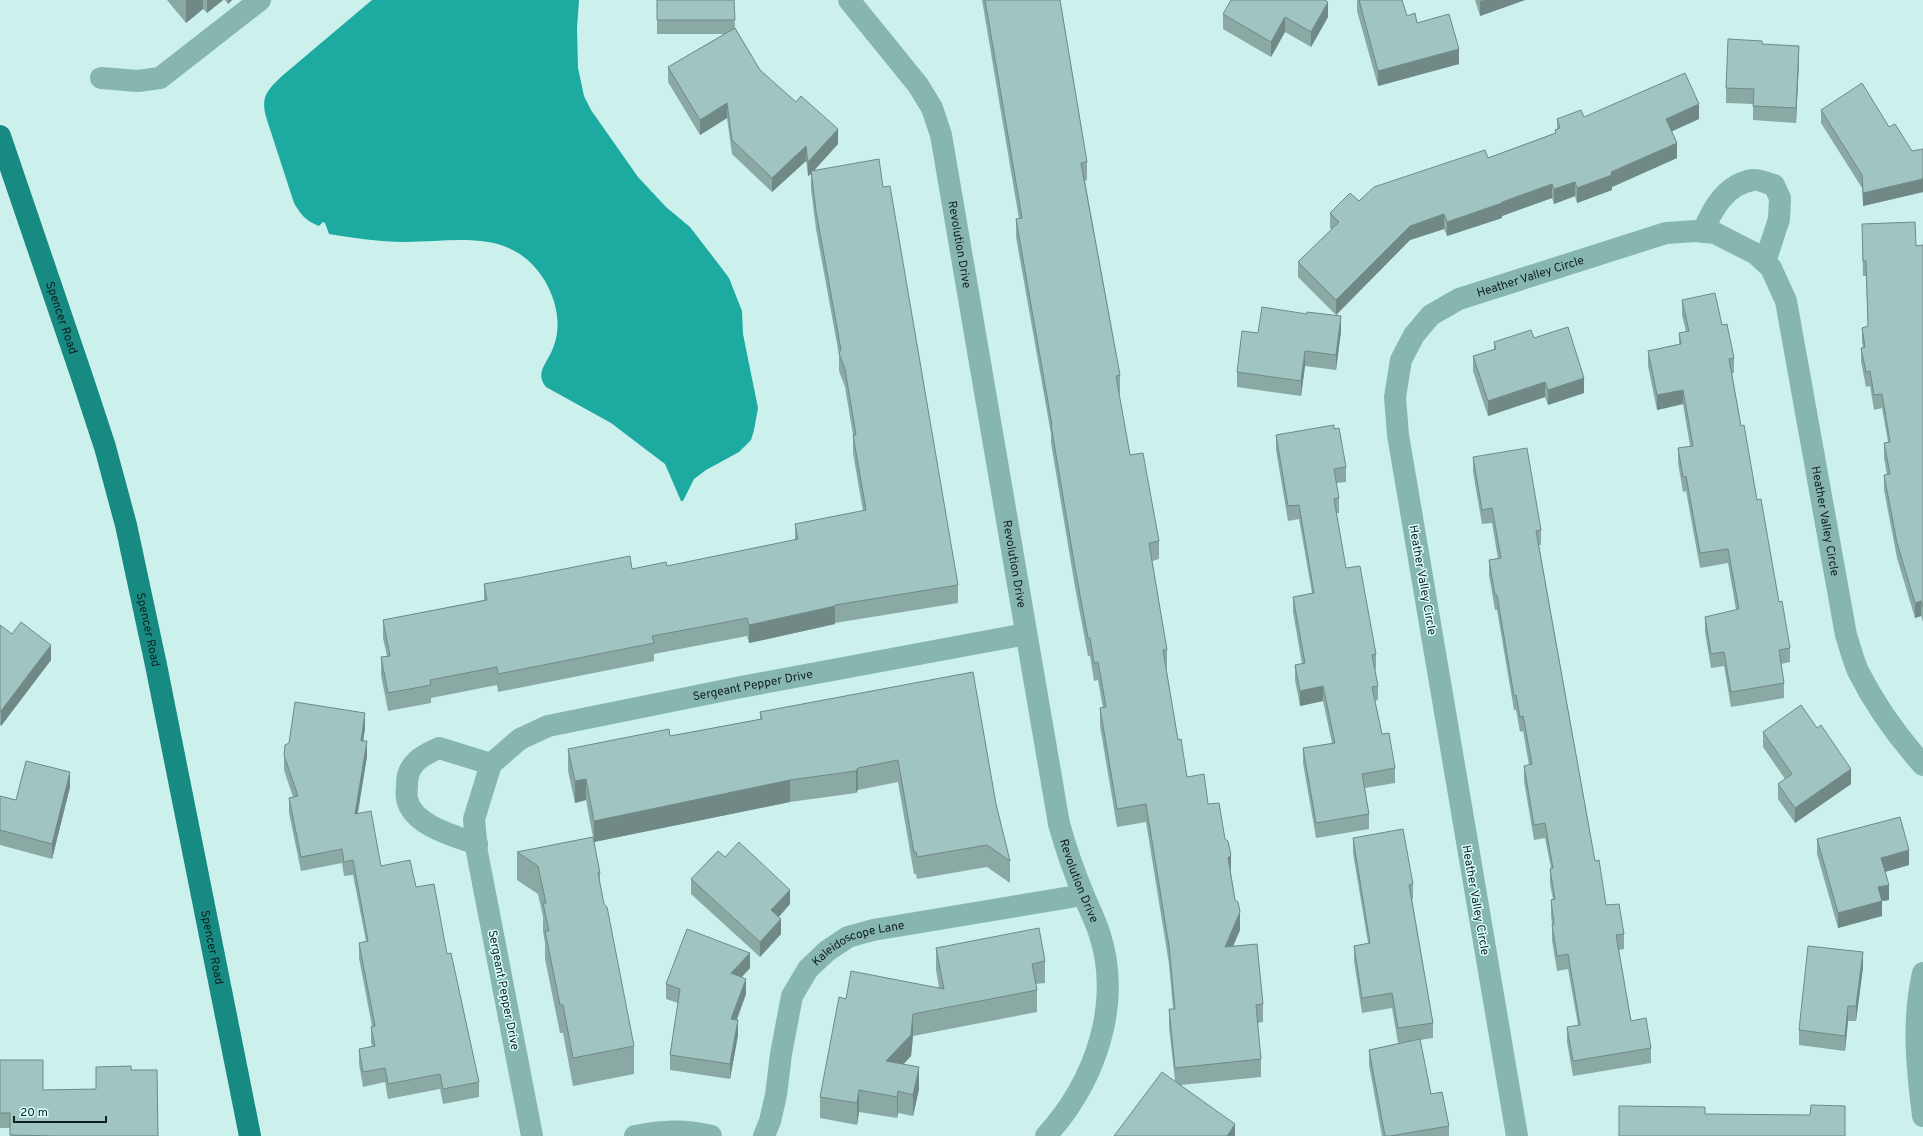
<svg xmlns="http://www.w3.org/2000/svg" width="1923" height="1136" font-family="Overpass,sans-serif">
  <rect width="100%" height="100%" fill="#ccf1ed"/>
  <path fill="#1caaa1" d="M372,0H579L577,28L578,68L584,96L591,110L638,177L666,207L690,227L720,266L729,278L742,311L743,334L758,408L754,430L751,440L739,452L706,470L694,479L683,501H681L665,464L611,423L546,387C534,373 548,362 553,348C562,326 557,302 545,281C512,227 458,242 405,242C380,242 354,238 329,234L325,223L323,222L319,226C306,221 301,215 294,203L267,120C260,98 266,91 282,76Z"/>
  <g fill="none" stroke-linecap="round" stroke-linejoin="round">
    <g stroke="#87b6b1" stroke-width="22">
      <path id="s1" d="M849,0L918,85L932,108L941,135L1059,824C1066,849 1074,872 1084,896C1089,908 1095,920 1099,932C1123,1004 1095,1082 1046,1136"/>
      <path d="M101,78L138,81L160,78L260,0"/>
      <path d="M1703,232C1712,209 1726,184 1753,180C1759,179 1768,184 1774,185L1780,198L1779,219L1765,262"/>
      <path d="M477,844C455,836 413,826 407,799C406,795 407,789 407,784C407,763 423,755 439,748L491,764"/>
      <path d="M1923,973C1912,1021 1917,1068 1923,1116"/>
      <path id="s2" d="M532,1136L477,852L474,819L491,764L520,739L548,726L736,688L1026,634"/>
      <path d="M635,1136C662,1131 684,1129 711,1136"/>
      <path id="s3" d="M764,1136L770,1121L776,1095L781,1054L792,996L808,969L827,951L848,937L873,930L1083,895"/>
      <path id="s4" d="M1517,1136L1398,435L1395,397L1401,360L1414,335L1431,315L1459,299L1666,233L1696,231L1715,233L1756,254L1771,268L1786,301L1846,635C1850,647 1853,660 1858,671C1875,705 1898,737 1923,765"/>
    </g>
    <path stroke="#178a82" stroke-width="22" id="s5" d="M0,136L83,380L105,447L126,525L156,665L250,1136"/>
  </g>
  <g fill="#8aa9a5">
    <path d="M167,0H223L207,13L203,9L186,23Z"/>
    <path d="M225,0H232L228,4Z"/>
    <path d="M657,0H734L735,28L760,70L838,144L814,170L883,187L958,585V603L835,623V624L749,643L747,636L654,654V661L498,692L497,685L431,698V703L388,711L381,675V657L387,656L383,638V620L484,600V584L667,566L795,540V524L863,511L853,453V435L845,387L839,371V355L816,229L811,189V174L808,176L806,161L772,192L732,154L727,118L700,135L668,82V67L724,34H657Z"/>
    <path d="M982,0H1060L1087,162V180L1085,181L1120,375V393H1119L1130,455L1159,541V559L1152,561L1167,650V668H1166L1178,740L1187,777L1208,804L1231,873L1240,930L1233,946L1263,1004V1022L1257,1023L1261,1059V1077L1181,1085L1235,1136L1175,1081L1169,1027V1009H1173L1169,964L1146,822L1117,827L1100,726V708H1103L1098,680L1094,681L1090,656H1088L1075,587L1051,443V434L1016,237V219H1019Z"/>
    <path d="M1357,0H1402L1407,16L1417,23L1459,64L1378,86L1357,11Z"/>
    <path d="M1475,0H1525L1480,16Z"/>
    <path d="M1223,14L1328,17L1311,47L1285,32L1271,57L1223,29Z"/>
    <path d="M1762,44L1799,61L1796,123L1753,120V104L1726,103V88Z"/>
    <path d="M1821,110L1889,127L1912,151L1923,149V192L1863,206L1862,188L1821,123Z"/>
    <path d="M1584,117L1699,119L1672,131L1677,158L1612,187V190L1577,203L1575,196L1554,204L1552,198L1502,216V218L1447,236L1444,229L1410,240L1336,315L1298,277V262L1332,229L1330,228V213L1359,201L1488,158L1555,133V130L1557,129V119Z"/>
    <path d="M1862,239L1916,246L1923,245V622L1921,616L1915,618L1897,558L1884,490V475H1887L1884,458V443L1888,442L1882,408L1874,410L1870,386L1866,387L1861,362V348L1863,347L1862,343V328L1868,327L1866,276H1863Z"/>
    <path d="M1682,300L1722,325L1734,358V373H1732L1741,426L1779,602L1790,648V662L1781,664L1784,683V698L1731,707L1724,666L1711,668L1705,632V617L1736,610L1728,563L1700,568L1686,491L1683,492L1678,463V448L1690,446L1683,404L1657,410L1648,366V351L1679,344V333L1686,332L1682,315Z"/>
    <path d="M1341,331L1336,370L1305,366L1301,396L1237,387V372L1258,333Z"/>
    <path d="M1534,338L1584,393L1548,405L1545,397L1488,416L1473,371V356L1494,349V342Z"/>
    <path d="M1334,429L1346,467V482L1336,483L1339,498V513H1336L1346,568L1376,654V669H1375L1378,686V700L1375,701L1382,734L1395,768V783L1365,788L1369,814V829L1316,838L1303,763V748L1332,743L1323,701L1300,706L1295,680V665L1302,664L1293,612V597L1312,593L1299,519L1288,521L1276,450V435Z"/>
    <path d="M1473,457L1541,530V545H1539L1595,861L1606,905L1624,934V949L1619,950L1631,1021L1651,1048V1063L1573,1076L1567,1042V1027L1578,1025L1568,969L1557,971L1552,940V925L1551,915V900L1553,899L1550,884V869L1551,868L1545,838L1534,840L1524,781V766L1529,765L1523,731L1520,732L1516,710H1514L1497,610H1495L1489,575V560L1498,559L1492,523L1482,524L1473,472Z"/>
    <path d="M0,625L12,634L51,660L1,726L0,725Z"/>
    <path d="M973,672L996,804L1010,861V883L987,867L917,879L916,874H914L898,782L858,790L856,793L790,802L594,842L600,873V886L604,904L634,1046V1074L573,1086L563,1033H560L545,959V943L543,931V917L538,894L517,880V852L593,837L586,800L575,803L568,771V749L670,736L760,719V712Z"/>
    <path d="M365,728L363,741L367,756L358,813L381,866L416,887L447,954L479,1082V1097L443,1104L440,1089L388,1099L385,1082L363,1087L359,1064V1049L372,1046L371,1042V1027L372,1026L359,958V943L366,941L353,875L344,876L342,863L301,871L289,813V798L293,797L284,770V755Z"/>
    <path d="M1763,732L1851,784L1795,823L1778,799V784L1785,779L1763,747Z"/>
    <path d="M70,787L52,859L0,845V796L16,800Z"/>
    <path d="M1353,838L1413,884V899H1412L1433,1023V1038L1420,1040L1431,1094L1449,1126V1136H1382L1369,1065V1050L1404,1042L1398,1043L1392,1008L1362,1013L1354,961V946L1368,943L1353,853Z"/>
    <path d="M1817,839L1909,865L1885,872L1889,900L1882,901V916L1838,928L1817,854Z"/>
    <path d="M725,857L790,904L779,917L781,934L760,957L691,894V879Z"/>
    <path d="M936,948L1045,961V983L1036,984L1037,990V1012L913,1036L911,1056L903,1064L919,1089L913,1116L898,1113L897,1118L859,1112L857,1125L820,1118V1097L846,999L939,988L936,970Z"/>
    <path d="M1863,967L1856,1021H1848L1845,1051L1799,1045V1030Z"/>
    <path d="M750,968L742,977L746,994L737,1020L738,1035L730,1079L670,1070V1055L678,1003L666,999V984Z"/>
    <path d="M0,1060L43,1090L96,1089L131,1070H157L158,1136H10V1128H0Z"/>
  </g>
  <g fill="#708986">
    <path d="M186,0H203V9L186,23Z"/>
    <path d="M207,0H223L207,13Z"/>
    <path d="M228,0H232L228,4Z"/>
    <path d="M1484,0H1525L1480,16V1Z"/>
    <path d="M1328,2V17L1311,47V32Z"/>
    <path d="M1285,17V32L1271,57V42Z"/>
    <path d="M1799,46V61L1796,123V108Z"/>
    <path d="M1459,49V64L1378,86V71Z"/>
    <path d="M727,103V118L700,135V120Z"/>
    <path d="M1699,104V119L1666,134V119Z"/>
    <path d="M838,129V144L811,174V171V174L808,176V162Z"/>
    <path d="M1677,143V158L1612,187V190L1577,203V188Z"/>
    <path d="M806,146V161L772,192V178Z"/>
    <path d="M1923,179V192L1863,206V193Z"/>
    <path d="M1575,182V196L1554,204V189Z"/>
    <path d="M1552,184V198L1502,216V218L1447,236V222Z"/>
    <path d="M1444,214V229L1410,240L1336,315V300L1410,226Z"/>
    <path d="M1341,316V331L1336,370V355Z"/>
    <path d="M1305,351V366L1301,396V381Z"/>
    <path d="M1584,378V393L1548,405V390Z"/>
    <path d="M1545,382V397L1488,416V401Z"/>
    <path d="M1683,390V404L1657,410V395Z"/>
    <path d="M1921,601V616L1915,618V603Z"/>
    <path d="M835,606V624L749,643V625Z"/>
    <path d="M51,645V660L1,726V711Z"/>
    <path d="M1323,686V701L1300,706V691Z"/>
    <path d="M365,713V728L361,755V741Z"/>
    <path d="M367,741V756L355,829V814Z"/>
    <path d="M858,768V790L856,793V771Z"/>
    <path d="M1851,769V784L1795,823V808Z"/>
    <path d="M70,772V787L52,859V844Z"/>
    <path d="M586,779V800L575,803V781Z"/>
    <path d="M790,780V802L594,842V821Z"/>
    <path d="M1909,850V865L1881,873V858Z"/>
    <path d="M1231,855V873L1228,858Z"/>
    <path d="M1889,885V900L1882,901V916L1838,928V913L1878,887Z"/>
    <path d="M790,890V904L771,925V910Z"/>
    <path d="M1240,912V930L1225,965V947Z"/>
    <path d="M781,919V934L760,957V942Z"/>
    <path d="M1863,952V967L1856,1021V1006Z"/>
    <path d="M750,953V968L731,988V973Z"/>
    <path d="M746,979V994L731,1034V1019Z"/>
    <path d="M1848,1006V1021L1845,1051V1036Z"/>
    <path d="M913,1014V1036L911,1056L886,1083V1061Z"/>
    <path d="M738,1020V1035L730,1079V1064Z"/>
    <path d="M919,1067V1089L913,1116V1095Z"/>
    <path d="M859,1090V1112L857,1125V1103Z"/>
    <path d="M898,1091V1113L897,1118V1097Z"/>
    <path d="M1235,1124V1136H1227Z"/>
  </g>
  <g fill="#a0c4c0" stroke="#708986">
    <path d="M657,0H734L735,20H657Z"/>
    <path d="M985,0H1060L1087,162L1081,163L1120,375L1116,376L1130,455L1143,453L1159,541L1149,543L1167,650H1163L1178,740L1181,739L1187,777L1204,774L1208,804L1219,803L1225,839L1228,841L1231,855L1228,858L1235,900L1238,902L1240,912L1225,947L1257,944L1263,1004L1256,1005L1261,1059L1175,1068L1169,1009H1175L1169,946L1146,804L1117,809L1100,708L1106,707L1098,662L1094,663L1090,638H1088L1075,568L1051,425H1052L1016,219L1022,218Z"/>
    <path d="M1231,0H1325L1328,2L1311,32L1285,17L1271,42L1223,14Z"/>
    <path d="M1359,0H1402L1407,16L1415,13L1417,23L1449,14L1459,49L1378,71Z"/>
    <path d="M735,28L760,70L796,102L801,96L838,129L808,162L806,146L772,178L732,140L727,103L700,120L668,67Z"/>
    <path d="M1728,39L1762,41V44L1799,46L1796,108L1753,106L1754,89L1726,88Z"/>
    <path d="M1685,73L1699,104L1666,119L1677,143L1611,172L1612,175L1577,188L1575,182L1554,189L1552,184L1502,202V203L1447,222L1444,214L1410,226L1336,300L1298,262L1339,222L1330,213L1350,193L1359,201L1374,187L1485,150L1488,158L1556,133L1555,130L1560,128L1557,119L1581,110L1584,117Z"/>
    <path d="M1862,83L1889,127L1895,124L1912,151L1923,149V179L1863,193L1862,175L1821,110Z"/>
    <path d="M879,159L883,187L890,186L958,585L835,605V606L749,625L747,618L716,624L652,636L654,643L498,674L497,667L430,680L431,685L388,693L381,657L390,656L383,620L487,600L484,584L523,577L630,556L632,569L666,562L667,566L798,539L795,524L866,510L853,435H856L845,369L839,353L841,350L816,211L811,171Z"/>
    <path d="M1915,222L1916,246L1923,245V607L1921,601L1915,603L1897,543L1884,475L1890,474L1884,443L1890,442L1882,394L1874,395L1870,371L1866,372L1861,348L1865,347L1862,328L1868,326L1866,261H1863L1862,224Z"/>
    <path d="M1715,293L1722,325L1727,324L1734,358L1729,359L1741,426L1744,425L1757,500L1761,499L1779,602L1782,601L1790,648L1779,650L1784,683L1731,692L1724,652L1711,654L1705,617L1739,609L1728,549L1700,553L1686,476L1683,477L1678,448L1693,446L1683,390L1657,395L1648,351L1681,344L1679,333L1689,331L1682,300Z"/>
    <path d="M1262,307L1307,314V312L1341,316L1336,355L1305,351L1301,381L1237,372L1242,331L1258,333Z"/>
    <path d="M1568,327L1584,378L1548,390L1545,382L1488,401L1473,356L1496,349L1494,342L1531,330L1534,338Z"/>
    <path d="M1334,425V429L1339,428L1346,467L1334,469L1339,498L1334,499L1346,568L1360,566L1376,654L1372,655L1378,686L1372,687L1382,734L1389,733L1395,768L1362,774L1369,814L1316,823L1303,748L1335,743L1323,686L1300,691L1295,665L1305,663L1293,597L1314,593L1299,505L1288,506L1276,435Z"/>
    <path d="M1527,448L1541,530L1536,531L1595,861L1599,860L1606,905L1619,904L1624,934L1616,935L1631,1021L1646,1018L1651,1048L1573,1061L1567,1027L1580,1025L1568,954L1557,956L1552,925L1554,924L1551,900L1555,899L1550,869L1553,868L1545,823L1534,825L1524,766L1532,764L1523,716L1520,717L1516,695L1514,696L1497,595H1495L1489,560L1501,558L1492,508L1482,510L1473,457Z"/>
    <path d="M21,622L51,645L1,711L0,710V625L12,634Z"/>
    <path d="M973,672L996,804L1010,861L987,845L917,857L916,852H914L898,760L858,768L856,771L790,780L594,821L586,779L575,781L568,749L669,729L670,736L762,719L760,712Z"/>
    <path d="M295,702L365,713L361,741H367L355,814L371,811L381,866L410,860L416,887L434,884L447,954L451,953L479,1082L443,1089L440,1074L388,1084L385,1068L363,1072L359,1049L375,1046L371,1027L375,1026L359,943L368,941L353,860L344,862L342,849L301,857L289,798L298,796L284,755L285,745L289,743Z"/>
    <path d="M1801,705L1817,728L1821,725L1851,769L1795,808L1778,784L1792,774L1763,732Z"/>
    <path d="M26,761L70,772L52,844L0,830V796L16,800Z"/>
    <path d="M1900,817L1909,850L1881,858L1889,885L1878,887L1882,901L1838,913L1817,839Z"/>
    <path d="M1403,829L1413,884L1409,885L1433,1023L1398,1028L1392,993L1362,998L1354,946L1370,943L1353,838Z"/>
    <path d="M593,837L600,873H598L604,904L607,907L609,917L634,1046L573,1058L563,1005H560L545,931H549L543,903H546L538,866L517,852Z"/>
    <path d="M739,842L790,890L771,910L781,919L760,942L691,879L718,851L725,857Z"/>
    <path d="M1039,928L1045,961L1032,964L1037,990L913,1014L911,1035L886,1061L919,1067L913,1095L898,1091L897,1097L859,1090L857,1103L820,1097L839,997L846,999L851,971L944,989L936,948Z"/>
    <path d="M687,929L750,953L731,973L746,979L731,1019L738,1020L730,1064L670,1055L680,989L666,984Z"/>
    <path d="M1808,946L1863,952L1856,1006H1848L1845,1036L1799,1030Z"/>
    <path d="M1420,1039L1431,1094L1442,1092L1449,1126L1390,1136H1385L1369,1050Z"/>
    <path d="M0,1060H43V1090L96,1089V1067L131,1066V1070H157L158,1136H54L10,1135V1113H0Z"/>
    <path d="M1162,1072L1235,1124L1227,1136H1114Z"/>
    <path d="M1811,1105L1845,1106V1136H1619V1106L1705,1107V1114L1810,1115Z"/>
  </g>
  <g text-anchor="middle" stroke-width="3" stroke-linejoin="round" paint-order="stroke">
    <g font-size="12" fill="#111f1e" stroke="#d9fffa">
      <text dy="4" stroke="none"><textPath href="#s1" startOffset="276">Revolution Drive</textPath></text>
      <text dy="4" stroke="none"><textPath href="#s4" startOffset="948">Heather Valley Circle</textPath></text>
      <text dy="4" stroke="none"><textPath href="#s5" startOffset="192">Spencer Road</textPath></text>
      <text dy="4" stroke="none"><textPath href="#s4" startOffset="1466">Heather Valley Circle</textPath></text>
      <text dy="4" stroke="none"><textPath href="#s1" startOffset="600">Revolution Drive</textPath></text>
      <text transform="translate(1423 580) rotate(80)" y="4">Heather Valley Circle</text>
      <text dy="4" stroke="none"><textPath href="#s5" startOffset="516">Spencer Road</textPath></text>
      <text dy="4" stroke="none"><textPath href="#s2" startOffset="658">Sergeant Pepper Drive</textPath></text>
      <text dy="4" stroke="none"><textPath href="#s1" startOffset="924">Revolution Drive</textPath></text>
      <text transform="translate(1476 900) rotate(80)" y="4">Heather Valley Circle</text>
      <text dy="4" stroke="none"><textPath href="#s3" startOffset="233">Kaleidoscope Lane</textPath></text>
      <text dy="4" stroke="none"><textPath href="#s5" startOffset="840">Spencer Road</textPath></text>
      <text transform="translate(504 990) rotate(79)" y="4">Sergeant Pepper Drive</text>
    </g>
  </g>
  <path d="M14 1116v6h92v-6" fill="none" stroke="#111f1e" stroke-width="2"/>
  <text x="20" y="1116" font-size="12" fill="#111f1e" stroke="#d9fffa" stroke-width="3" paint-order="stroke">20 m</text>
</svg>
